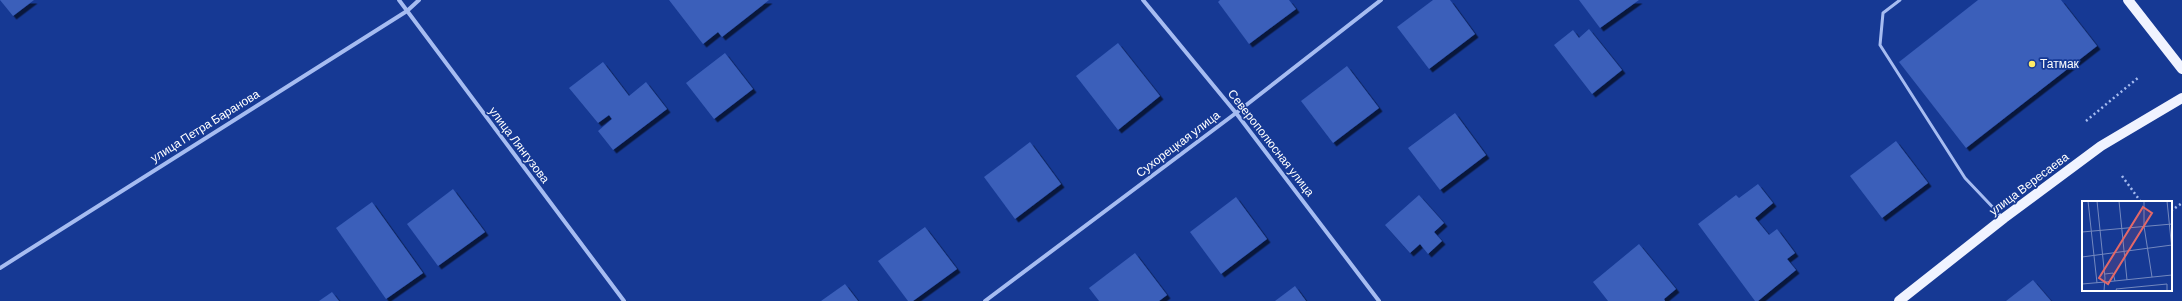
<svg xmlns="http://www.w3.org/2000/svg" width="2182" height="301" font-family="Barlow,sans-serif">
  <defs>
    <filter id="shadow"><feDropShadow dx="3.5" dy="3.5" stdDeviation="0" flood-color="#0009"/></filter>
  </defs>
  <rect width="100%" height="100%" fill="#163994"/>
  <g fill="#3a5fba" filter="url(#shadow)">
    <path d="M0,0H34L13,16Z"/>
    <path d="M669,0H769L722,37L718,32L703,44Z"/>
    <path d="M1220,0H1289L1296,9L1249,44L1218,2Z"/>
    <path d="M1433,0H1450L1475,34L1429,69L1397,27Z"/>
    <path d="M1579,0H1639L1600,28Z"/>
    <path d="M1978,0H2061L2097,46L1966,148L1899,62Z"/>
    <path d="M1589,29L1622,70L1592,94L1554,45L1573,30L1579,38Z"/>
    <path d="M1118,43L1160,96L1118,130L1076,76Z"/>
    <path d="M725,53L753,89L714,119L686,83Z"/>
    <path d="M603,62L629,96L646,82L667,109L613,150L598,131L612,119L609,115L598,123L569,88Z"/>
    <path d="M1347,66L1379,108L1333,143L1301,101Z"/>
    <path d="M1455,113L1486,155L1440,190L1408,148Z"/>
    <path d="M1896,141L1928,183L1882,218L1850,176Z"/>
    <path d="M1030,142L1061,184L1015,219L984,177Z"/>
    <path d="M1758,184L1773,203L1755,218L1769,235L1777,229L1795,253L1787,259L1796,270L1758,301H1755L1698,224L1736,195L1739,198Z"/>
    <path d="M453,189L485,232L438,266L407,224Z"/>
    <path d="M1419,195L1444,223L1434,232L1442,241L1428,254L1420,244L1410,253L1385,225Z"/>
    <path d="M1236,197L1267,239L1221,274L1190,232Z"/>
    <path d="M372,202L423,273L386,299L336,228Z"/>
    <path d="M925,227L957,269L913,301H908L878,261Z"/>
    <path d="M1639,244L1676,289L1664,299L1665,301H1608L1593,282Z"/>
    <path d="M1135,253L1167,295L1159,301H1099L1089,288Z"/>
    <path d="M2033,280L2051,301H2006Z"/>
    <path d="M845,284L858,301H821Z"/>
    <path d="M1295,286L1306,301H1275Z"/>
    <path d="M332,292L339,301H319Z"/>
  </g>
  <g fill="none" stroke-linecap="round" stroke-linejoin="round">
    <g stroke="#a6bcf1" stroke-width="2.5" stroke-dasharray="2 3" stroke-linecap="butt">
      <path d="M2086,121L2139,77"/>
      <path d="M2122,176L2141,202"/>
      <path d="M2171,211L2182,203"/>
    </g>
    <path stroke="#a6bcf1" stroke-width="3" d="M1900,0L1883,13L1880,45L1965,178L2002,217"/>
    <g stroke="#a6bcf1" stroke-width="4">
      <path d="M399,0L624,301"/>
      <path d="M1143,0L1236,113L1379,301"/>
      <path d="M0,268L407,11L419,0"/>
      <path d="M985,301L1236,113L1381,0"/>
    </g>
    <g stroke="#f0f3ff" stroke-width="10">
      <path d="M2128,0L2182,69"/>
      <path d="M1899,301L2004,218L2101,146L2182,98"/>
    </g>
  </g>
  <circle fill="#ffeb66" stroke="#163994" stroke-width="1.5" cx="2032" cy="64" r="4"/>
  <g text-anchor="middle" stroke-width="3.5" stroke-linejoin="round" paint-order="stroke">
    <g font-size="12" fill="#fff" stroke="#163994" text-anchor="start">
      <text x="2040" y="68">Татмак</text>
    </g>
    <g font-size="12" fill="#fff" stroke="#163994">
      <text transform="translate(205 126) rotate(-32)" y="4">улица Петра Баранова</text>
      <text transform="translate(1271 143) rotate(52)" y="4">Северополюсная улица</text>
      <text transform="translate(1178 144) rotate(-37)" y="4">Сухорецкая улица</text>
      <text transform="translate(519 145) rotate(53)" y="4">улица Лянгузова</text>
      <text transform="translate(2029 184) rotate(-37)" y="4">улица Вересаева</text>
    </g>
  </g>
  <g transform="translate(2082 201)">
    <rect width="90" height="90" fill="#163994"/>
    <path fill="none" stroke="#7388bf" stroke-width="1" d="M6,0L15,82M15,0L23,77L22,90M37,0L45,79M62,0V25L70,76M85,0L90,49M0,31L90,23M0,56L90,44M23,73L31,72L33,80M23,81L90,74M0,83L23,81M35,90L34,88L85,83V90"/>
    <path fill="#e26868" fill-opacity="0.15" stroke="#e26868" stroke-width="2" d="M61,6L70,12L26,83L17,77Z"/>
    <rect width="90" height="90" fill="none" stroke="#fff" stroke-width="2"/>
  </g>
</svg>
